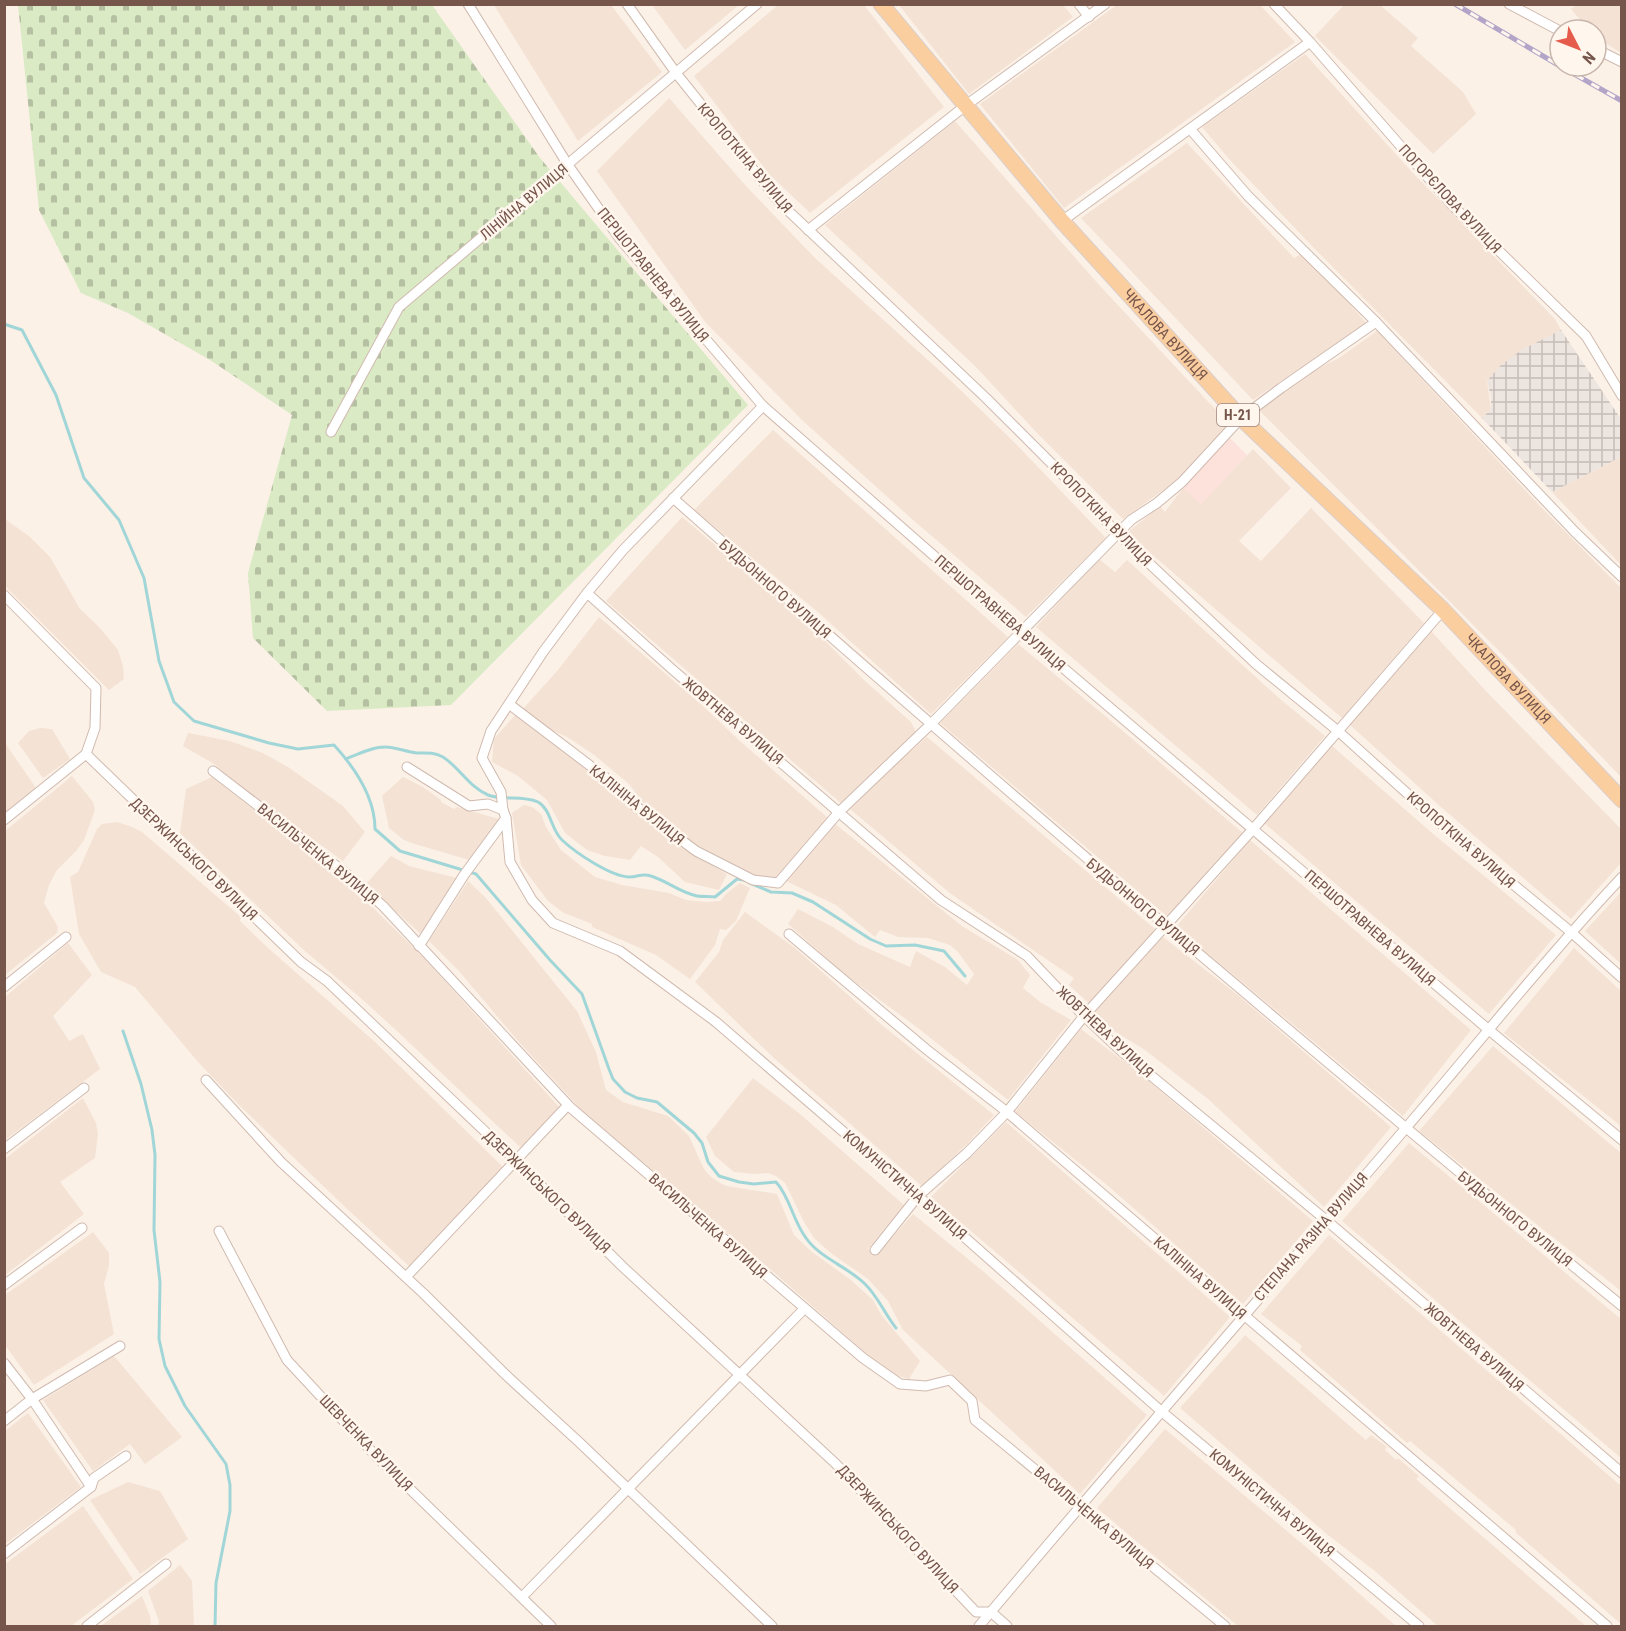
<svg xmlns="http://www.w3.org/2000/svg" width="1626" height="1631" font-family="'Roboto Condensed',sans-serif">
  <defs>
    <pattern id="industrial-grid" width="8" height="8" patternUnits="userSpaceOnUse" patternTransform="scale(1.5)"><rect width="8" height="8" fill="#ede5e0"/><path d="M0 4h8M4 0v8" fill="none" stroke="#c5bcb8"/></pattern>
    <pattern id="cemetery-stones" width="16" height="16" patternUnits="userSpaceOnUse" patternTransform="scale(1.5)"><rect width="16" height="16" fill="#d9eac5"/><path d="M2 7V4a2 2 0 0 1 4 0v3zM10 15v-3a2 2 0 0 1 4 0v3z" fill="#b5c0a2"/></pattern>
  </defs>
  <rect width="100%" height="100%" fill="#fcf1e7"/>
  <g fill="#f4e2d5">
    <path d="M1578,4L1621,5V53L1596,37V30H1589L1571,9Z"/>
    <path d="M494,5H611L662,72L578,141Z"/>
    <path d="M652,5H739L685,50Z"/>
    <path d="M778,5H864L944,107L810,213L769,174L694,76Z"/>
    <path d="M899,5H1063L1073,17L969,94Z"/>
    <path d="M1117,5H1260L1295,42L1064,208L980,104Z"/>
    <path d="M1344,5H1380L1418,38L1411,46L1463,92L1476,114L1433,154L1315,36Z"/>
    <path d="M1305,54L1412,172L1555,319L1561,330L1525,348L1487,381L1491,409L1482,418L1313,247L1230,160L1202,127Z"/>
    <path d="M669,98L746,186L815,258L951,381L1015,443L1106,538L1026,617L912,519L803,421L706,323L597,171Z"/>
    <path d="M955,121L1100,286L1229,424L1203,451L1183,476L1123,519L1037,433L976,367L825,225Z"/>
    <path d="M1187,143L1294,258L1301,254L1333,285L1366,323L1253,400L1081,218Z"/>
    <path d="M1377,331L1540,506L1621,588V777L1507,659L1259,410L1317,369L1339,358Z"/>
    <path d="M773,430L1008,637L931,714L819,613L694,510Z"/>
    <path d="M1253,449L1291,488L1239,541L1261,561L1311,508L1424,623L1342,718L1127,533L1160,506L1165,512L1183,488L1201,504Z"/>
    <path d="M1621,457V565L1552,492Z"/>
    <path d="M682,517L807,623L864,680L911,722L916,732L842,804L606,601Z"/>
    <path d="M5,519L30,537L50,557L80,609L100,628L118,650L123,666L124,679L109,690L5,586Z"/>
    <path d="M1099,559L1115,572L1127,560L1279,698L1325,736L1257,815L1036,627Z"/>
    <path d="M599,617L703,706L741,742L828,818L777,879L753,877L686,841L650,811L629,784L593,754L567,737L536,723L521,711L558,670Z"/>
    <path d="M1431,631L1485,690L1621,829V863L1571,919L1441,807L1349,724Z"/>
    <path d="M1018,644L1110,720L1244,834L1223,859L1220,857L1168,917L940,723Z"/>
    <path d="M516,714L578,763L672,842L727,874L719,890L685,882L658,857L641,846L630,860L605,856L587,850L565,833L547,800L518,776L492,762L494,739Z"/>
    <path d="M40,728L52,729L70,759L43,778L18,743L29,731Z"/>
    <path d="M188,733L230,741L263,753L288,767L343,806L365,832L343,861L233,782L214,764L183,746Z"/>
    <path d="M927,737L1155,929L1135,957L1091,1005L1069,985L1074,978L951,894L850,809L888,771Z"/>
    <path d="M5,743L36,788L5,813H4Z"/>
    <path d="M1331,745L1432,833L1556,935L1489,1014L1264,823Z"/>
    <path d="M72,776L93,802L95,810L84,840L76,851L57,870L49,885L44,903L58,927L57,933L5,975V831Z"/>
    <path d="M212,777L351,886L422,956L559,1107L521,1148L398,1032L363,1000L306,952L180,833L186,789Z"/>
    <path d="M403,777L423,787L441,800V802L454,809L457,807L499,819L469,860L415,844L404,840L389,828L382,796Z"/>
    <path d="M524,805L532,807L541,814L546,827L561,850L595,877L622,885L669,893L686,900L707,902L720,901L726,894L740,883L750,888L736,921L726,930L720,929L715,945L690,979L656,955L592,927V924L564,913L548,901L521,865L512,813Z"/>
    <path d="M117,822L132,827L142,832L242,918L239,920L267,947L375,1042L503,1167L409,1266L344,1206L239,1105L198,1062L135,987L101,972L79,934L70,877L78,872L97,829L102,824Z"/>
    <path d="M834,823L962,926L1018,960L1030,975L1023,988L1040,1002L1071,1020L1008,1100L918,1028L843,973L788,924L798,909L833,927L858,944L910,967L916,951L945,967L967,985L974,974L958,952L950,945L928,938L898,937L880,930L875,937L836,905L786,881Z"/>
    <path d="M1250,840L1471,1030L1403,1116L1176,927Z"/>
    <path d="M391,856L409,866L457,878L422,935L366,884Z"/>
    <path d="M468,881L486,898L577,1011L596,1052L606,1090L623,1102L668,1116L689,1136L704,1169L711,1177L720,1183L727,1186L777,1194L794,1235L812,1252L851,1280L873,1300L882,1316L920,1361L909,1379L898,1376L868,1355L777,1275L585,1114L519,1042L458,970L429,941Z"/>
    <path d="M1621,892V964L1585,931Z"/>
    <path d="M745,912L795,948L882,1025L994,1115L967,1144L922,1186L775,1059L695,982L719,952L723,940Z"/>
    <path d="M1163,937L1239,996L1391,1127L1324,1207L1208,1099L1145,1050L1114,1031L1092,1012Z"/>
    <path d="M68,943L92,975L53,1016L69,1041L83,1034L100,1069L5,1140V997Z"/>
    <path d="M1574,948L1621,991V1126L1504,1033Z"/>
    <path d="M1081,1029L1138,1072L1313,1221L1243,1304L1107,1185L1015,1112Z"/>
    <path d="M1493,1046L1621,1153V1291L1419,1131Z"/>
    <path d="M753,1078L800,1114L904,1205L868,1249L876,1256L913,1214L984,1272L1147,1415L1080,1494L903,1330L888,1301L868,1279L832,1254L814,1238L804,1222L785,1183L776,1176L768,1173L755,1174L734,1172L715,1156L706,1137Z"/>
    <path d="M83,1098L96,1123L98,1134L95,1158L60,1182L84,1214L5,1275V1159Z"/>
    <path d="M1006,1122L1230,1317L1164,1396L931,1197Z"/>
    <path d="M1409,1143L1621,1319V1458L1342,1221Z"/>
    <path d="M93,1232L109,1253V1266L104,1284L114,1334L34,1385L5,1345V1295Z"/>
    <path d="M1329,1235L1621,1486V1624L1515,1532L1516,1530L1410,1441L1407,1443L1300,1350L1302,1346L1261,1314Z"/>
    <path d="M1245,1335L1366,1440L1371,1435L1387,1447L1385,1450L1396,1460L1398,1458L1419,1476L1416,1479L1586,1626H1438L1376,1572L1328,1535L1180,1408Z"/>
    <path d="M114,1356L182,1437L145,1464L130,1444L93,1471L43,1400Z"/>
    <path d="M28,1413L81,1487L5,1544V1431Z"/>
    <path d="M1165,1429L1312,1552L1396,1626H1238L1097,1508Z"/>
    <path d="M128,1482L160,1491L188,1539L140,1574L90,1500Z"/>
    <path d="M83,1506L133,1579L71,1626H5V1564Z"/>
    <path d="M180,1565L192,1581L194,1626H158L159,1621L148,1591Z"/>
    <path d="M142,1596L150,1616L151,1626H101Z"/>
  </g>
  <path fill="#fde1db" d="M1229,437L1247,455L1201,505L1183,488Z"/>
  <path fill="url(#industrial-grid)" d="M1561,330L1621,419V457L1552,492L1482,418L1491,409V397L1487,381L1500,366L1523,349Z"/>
  <path fill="url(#cemetery-stones)" d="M18,5H432L540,158L748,405L451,705L327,711L253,638L248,573L292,415L210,360L128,313L81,293L39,210Z"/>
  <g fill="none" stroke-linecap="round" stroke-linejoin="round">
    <g stroke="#a1d6d8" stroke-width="3">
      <path d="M4,324L22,330L56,395L84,478L119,520L144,578L159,661L174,702L194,721L269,743L298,749L334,745C355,768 375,797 375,829L400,851L476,874L550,960L582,994L609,1069L613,1079L625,1092L637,1098L657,1102L694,1133L702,1143L708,1162L719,1176L739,1182L754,1184L776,1182C790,1197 793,1221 806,1238C820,1258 846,1266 864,1283C878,1296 884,1313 896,1328"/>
      <path d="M346,759C358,754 372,747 385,747C396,747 406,752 417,753C426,753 434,752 443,757C460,768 469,787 488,795C503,801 522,795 538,802C551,809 551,830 562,840C576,853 610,876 629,877C639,877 641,873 651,876C667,881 681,893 697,896C703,897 710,896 715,897L737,879L744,880"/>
      <path d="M750,883L771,892L792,893L813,902L870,939L886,946L915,945L944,951L965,976"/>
      <path d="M123,1031L141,1084L152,1130L155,1155L154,1230L160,1282L159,1339L165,1366L185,1406L226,1464L230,1485V1511L216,1583L215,1626"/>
    </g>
    <g stroke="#d0baaf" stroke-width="11">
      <g id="minor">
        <path d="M468,4L568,165L620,239L763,406L1021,632L1489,1030L1622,1140"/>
        <path d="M627,4L676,73L780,203L986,398L1068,480L1117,533L1256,664L1338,731L1450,832L1571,932L1622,978"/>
        <path d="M1079,4L1089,17"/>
        <path d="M1274,4L1310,42L1451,204L1586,336L1622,396"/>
        <path d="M1509,4L1560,31"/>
        <path d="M1596,49L1622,62"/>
        <path d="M1191,130L1248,196L1376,322L1575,532L1622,577"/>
        <path d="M1062,221L1310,42"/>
        <path d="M808,230L965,106L1105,4"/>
        <path d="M331,432L399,307L757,4"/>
        <path d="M673,498C984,773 1300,1043 1622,1306"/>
        <path d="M587,593L673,670L941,900L1027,956L1084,1016L1120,1050L1326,1220L1622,1473"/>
        <path d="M4,595L96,688L95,728L86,754L4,820"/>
        <path d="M509,704L605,777L633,804L696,851L753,880L778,883L839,812L930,725L1131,520L1157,503L1182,482L1241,418L1281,388L1376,322"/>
        <path d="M86,754L301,962L327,981L516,1161L623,1267L835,1463L976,1612H991L1007,1626"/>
        <path d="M407,767L469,806L488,804L503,810L506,818L510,862L532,900L553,923L620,951L716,1022L918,1196L1161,1411L1419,1626"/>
        <path d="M213,771L347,874L383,906L571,1108L863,1358L900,1384L926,1386L950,1380L972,1401L975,1420L1225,1626"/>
        <path d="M503,810L501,792L482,758L491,731L543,652L587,593L623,550L763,406"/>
        <path d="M789,934L926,1049L1007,1112L1607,1626"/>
        <path d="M419,946L464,875L506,818"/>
        <path d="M4,987L66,937"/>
        <path d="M206,1080L281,1162L423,1293L507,1376L579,1442L772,1626"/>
        <path d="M4,1149L84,1088"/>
        <path d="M219,1231L287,1360L376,1456L551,1626"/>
        <path d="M875,1250L918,1196L967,1153L1007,1112L1084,1016L1254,828L1443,610"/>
        <path d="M406,1277L568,1105"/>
        <path d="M4,1285L82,1228"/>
        <path d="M4,1363L32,1399L91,1487"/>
        <path d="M4,1421L32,1399L120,1346"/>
        <path d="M4,1554L91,1487L94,1478L126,1456"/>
        <path d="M522,1597L804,1309"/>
        <path d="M87,1626L166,1564"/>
        <path d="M979,1626C1119,1459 1263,1295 1405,1129C1477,1045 1546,958 1622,877"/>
      </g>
    </g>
    <g stroke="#d9cfcd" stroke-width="17">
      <g id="primary">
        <path id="s1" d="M881,4L1062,221L1241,418L1443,610L1622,800"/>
      </g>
    </g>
    <use href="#minor" stroke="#fff" stroke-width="9"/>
    <use href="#primary" stroke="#fbcea0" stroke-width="15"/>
    <g stroke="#b3a5c7" stroke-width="5">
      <g id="rail">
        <path d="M1455,4L1560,66"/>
        <path d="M1560,66L1622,101"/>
      </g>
    </g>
    <use href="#rail" stroke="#fff6ed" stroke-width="3" stroke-dasharray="9" stroke-linecap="butt"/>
  </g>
  <g text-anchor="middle" stroke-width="5" stroke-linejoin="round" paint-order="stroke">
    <rect fill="#fff6ed" stroke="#9f857c" stroke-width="1.5" x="1217" y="404" width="42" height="22" rx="4.5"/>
    <g font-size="14" font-weight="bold" fill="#76554b">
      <text x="1238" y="420">Н-21</text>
    </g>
    <g font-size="15" fill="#76554b" stroke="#fff6ed">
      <text transform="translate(745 158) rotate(50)" y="5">КРОПОТКІНА ВУЛИЦЯ</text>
      <text transform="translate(1450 199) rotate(47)" y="5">ПОГОРЄЛОВА ВУЛИЦЯ</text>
      <text transform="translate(524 202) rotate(-40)" y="5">ЛІНІЙНА ВУЛИЦЯ</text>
      <text transform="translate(653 275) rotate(51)" y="5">ПЕРШОТРАВНЕВА ВУЛИЦЯ</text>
      <text dy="5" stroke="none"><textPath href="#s1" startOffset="436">ЧКАЛОВА ВУЛИЦЯ</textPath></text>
      <text transform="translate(1101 514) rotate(46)" y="5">КРОПОТКІНА ВУЛИЦЯ</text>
      <text transform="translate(775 589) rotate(41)" y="5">БУДЬОННОГО ВУЛИЦЯ</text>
      <text transform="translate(1000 613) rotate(41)" y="5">ПЕРШОТРАВНЕВА ВУЛИЦЯ</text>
      <text dy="5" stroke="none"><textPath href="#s1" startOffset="922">ЧКАЛОВА ВУЛИЦЯ</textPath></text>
      <text transform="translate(733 721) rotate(40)" y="5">ЖОВТНЕВА ВУЛИЦЯ</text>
      <text transform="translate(637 805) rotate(39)" y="5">КАЛІНІНА ВУЛИЦЯ</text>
      <text transform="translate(1461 840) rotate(41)" y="5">КРОПОТКІНА ВУЛИЦЯ</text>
      <text transform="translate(318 854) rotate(39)" y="5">ВАСИЛЬЧЕНКА ВУЛИЦЯ</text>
      <text transform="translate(194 859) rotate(44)" y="5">ДЗЕРЖИНСЬКОГО ВУЛИЦЯ</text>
      <text transform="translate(1143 907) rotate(40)" y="5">БУДЬОННОГО ВУЛИЦЯ</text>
      <text transform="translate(1370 928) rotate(41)" y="5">ПЕРШОТРАВНЕВА ВУЛИЦЯ</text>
      <text transform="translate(1105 1032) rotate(43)" y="5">ЖОВТНЕВА ВУЛИЦЯ</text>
      <text transform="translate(905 1185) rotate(41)" y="5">КОМУНІСТИЧНА ВУЛИЦЯ</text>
      <text transform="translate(547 1192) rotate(44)" y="5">ДЗЕРЖИНСЬКОГО ВУЛИЦЯ</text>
      <text transform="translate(1515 1219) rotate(39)" y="5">БУДЬОННОГО ВУЛИЦЯ</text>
      <text transform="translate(708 1226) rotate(41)" y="5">ВАСИЛЬЧЕНКА ВУЛИЦЯ</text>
      <text transform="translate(1311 1237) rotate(-49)" y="5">СТЕПАНА РАЗІНА ВУЛИЦЯ</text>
      <text transform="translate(1200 1278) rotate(41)" y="5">КАЛІНІНА ВУЛИЦЯ</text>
      <text transform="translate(1474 1347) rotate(41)" y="5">ЖОВТНЕВА ВУЛИЦЯ</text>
      <text transform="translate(366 1443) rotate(46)" y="5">ШЕВЧЕНКА ВУЛИЦЯ</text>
      <text transform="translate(1272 1503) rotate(40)" y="5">КОМУНІСТИЧНА ВУЛИЦЯ</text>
      <text transform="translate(1094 1518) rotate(40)" y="5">ВАСИЛЬЧЕНКА ВУЛИЦЯ</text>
      <text transform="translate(898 1529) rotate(47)" y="5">ДЗЕРЖИНСЬКОГО ВУЛИЦЯ</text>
    </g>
  </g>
  <rect width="1626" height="1631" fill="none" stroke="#76554b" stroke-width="12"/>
  <g transform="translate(1578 48) rotate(132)"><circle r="28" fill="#fff6ed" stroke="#c8b6ac" stroke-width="1.5"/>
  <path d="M0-4.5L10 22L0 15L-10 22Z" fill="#e65c4c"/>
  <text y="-9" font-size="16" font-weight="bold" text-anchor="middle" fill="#76554b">N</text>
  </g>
</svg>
